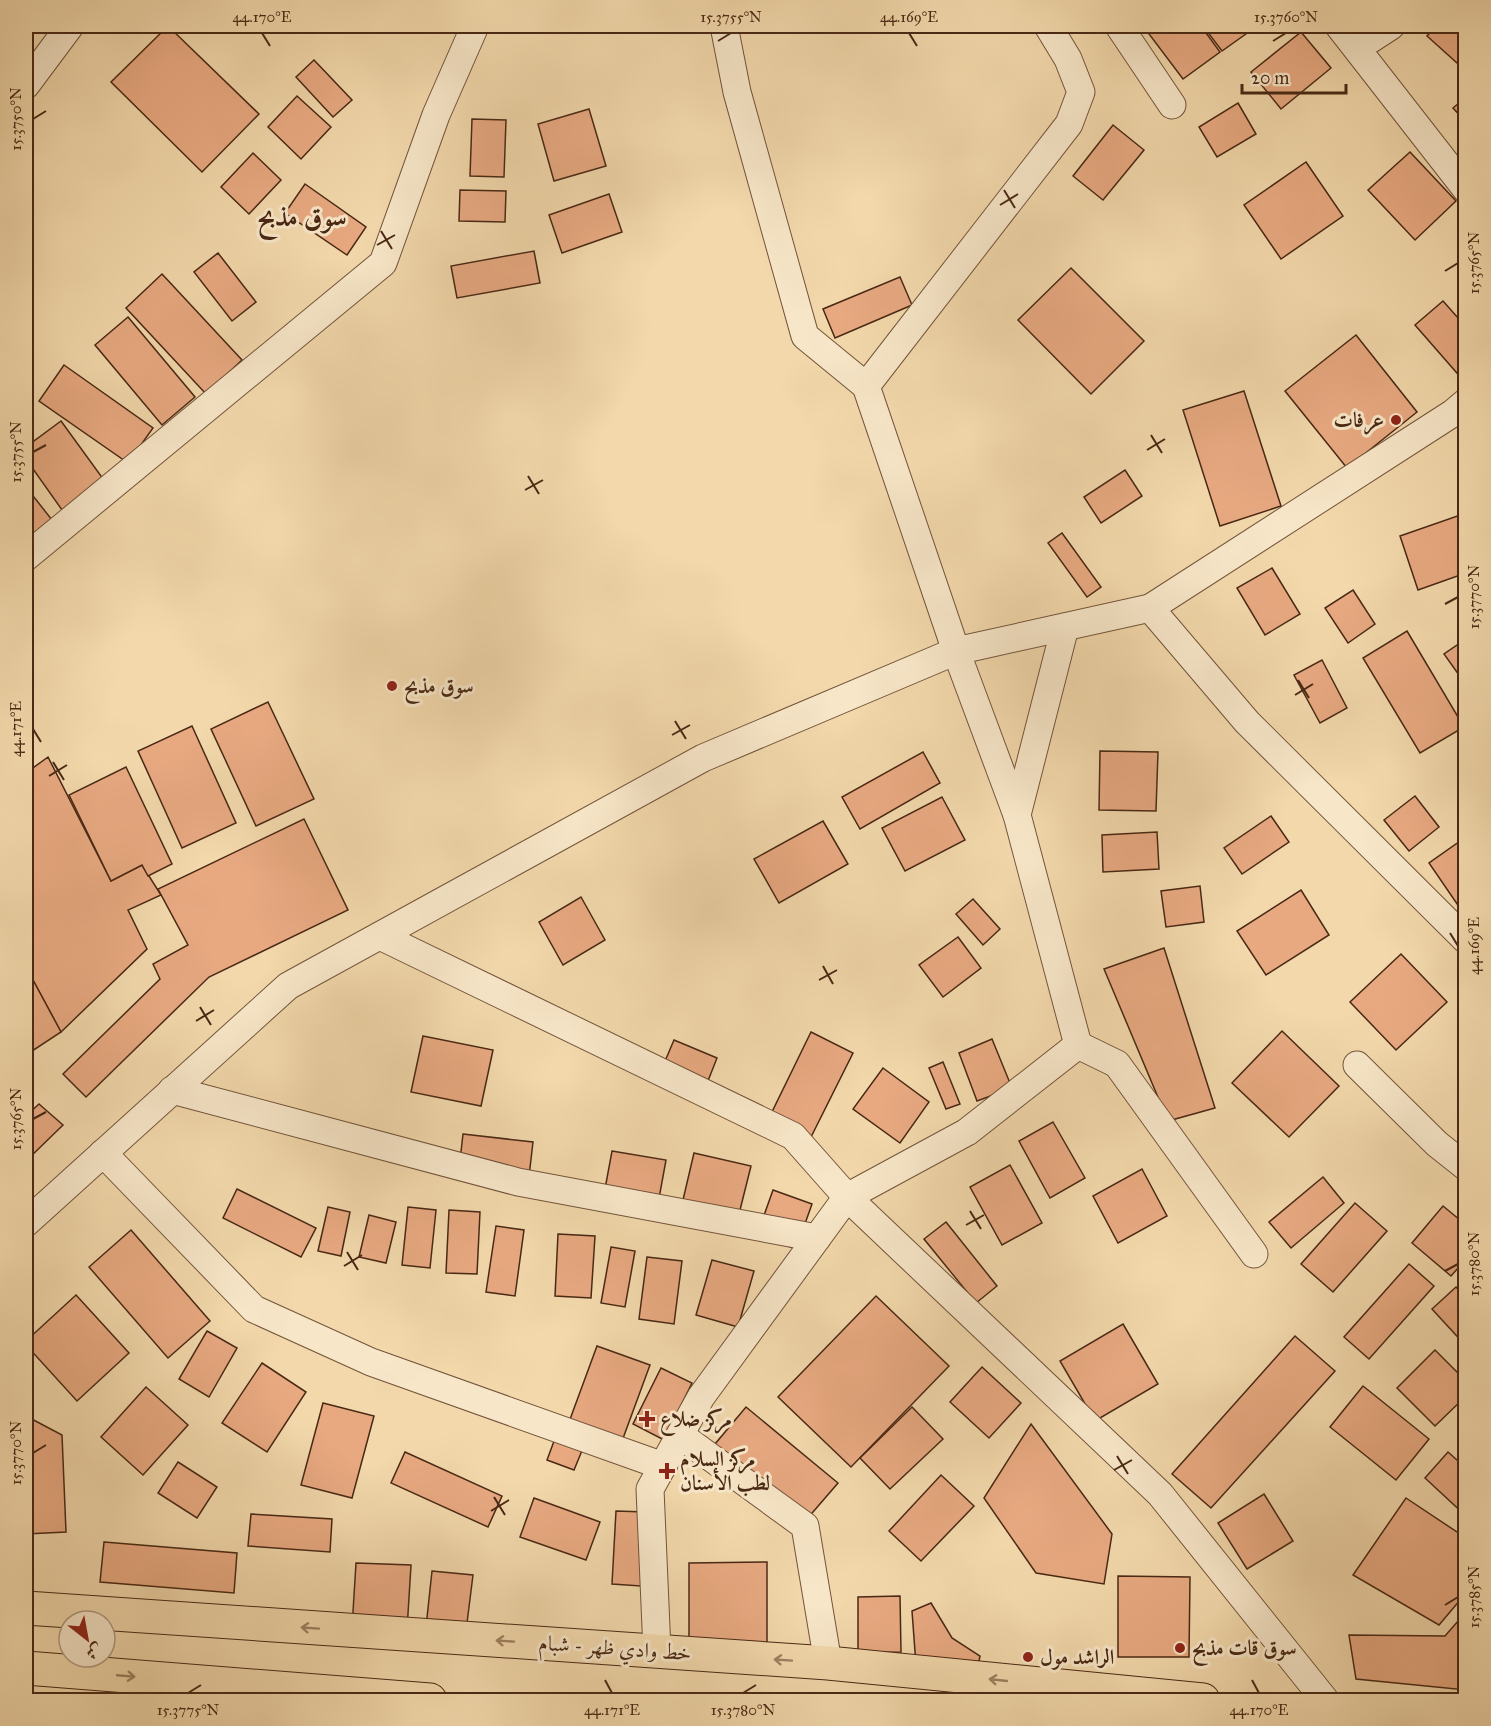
<svg xmlns="http://www.w3.org/2000/svg" width="1491" height="1726" font-family="'IM FELL Great Primer',Amiri,serif">
  <rect width="100%" height="100%" fill="#f2d8ab"/>
  <filter id="stains"><feTurbulence type="fractalNoise" baseFrequency=".00333" numOctaves="4"/><feColorMatrix values="0 0 0 0 .2 0 0 0 0 .09 0 0 0 0 .02 0 0 0 .5 -.17"/></filter>
  <radialGradient id="worn" r=".72"><stop offset=".6" stop-color="#630" stop-opacity="0"/><stop offset="1" stop-color="#630" stop-opacity=".3"/></radialGradient>
  <g fill="#e8a981" stroke="#492814" stroke-width="1.5">
    <path d="M168,26L259,114L202,172L111,82Z"/>
    <path d="M1143,26H1201L1220,52L1183,79Z"/>
    <path d="M1203,26H1257L1222,51Z"/>
    <path d="M1436,26H1462L1466,29V71L1427,36Z"/>
    <path d="M1301,32L1331,68L1281,109L1251,72Z"/>
    <path d="M314,60L352,100L333,117L296,77Z"/>
    <path d="M297,96L331,127L301,159L268,127Z"/>
    <path d="M1466,97V122L1453,108Z"/>
    <path d="M1238,103L1256,134L1217,157L1199,127Z"/>
    <path d="M589,109L606,166L554,181L538,124Z"/>
    <path d="M472,119L506,120L504,177L470,176Z"/>
    <path d="M1113,125L1144,150L1103,200L1073,176Z"/>
    <path d="M1410,152L1456,201L1415,240L1368,190Z"/>
    <path d="M253,153L281,180L249,214L221,187Z"/>
    <path d="M1306,162L1343,216L1281,259L1244,205Z"/>
    <path d="M305,184L366,227L347,255L285,213Z"/>
    <path d="M460,190L506,191L505,222L459,221Z"/>
    <path d="M609,194L622,232L562,253L549,215Z"/>
    <path d="M534,251L540,283L457,298L451,266Z"/>
    <path d="M218,253L256,302L232,321L194,272Z"/>
    <path d="M1071,268L1144,341L1091,394L1018,320Z"/>
    <path d="M162,274L242,360L206,394L126,308Z"/>
    <path d="M900,277L912,305L835,338L823,309Z"/>
    <path d="M1443,301L1466,327V378L1463,380L1415,325Z"/>
    <path d="M128,317L195,397L162,425L95,345Z"/>
    <path d="M1356,335L1417,412L1347,468L1285,391Z"/>
    <path d="M64,365L153,428L128,463L39,401Z"/>
    <path d="M1244,391L1281,506L1220,526L1183,410Z"/>
    <path d="M61,421L109,487L67,517L26,459V447Z"/>
    <path d="M1125,470L1142,496L1101,523L1084,497Z"/>
    <path d="M26,487L56,525L26,543Z"/>
    <path d="M1466,513V573L1418,590L1400,536Z"/>
    <path d="M1062,533L1101,587L1087,597L1048,543Z"/>
    <path d="M1272,568L1300,614L1265,635L1237,588Z"/>
    <path d="M1353,590L1375,624L1348,643L1325,608Z"/>
    <path d="M1407,631L1464,727L1420,753L1363,658Z"/>
    <path d="M1466,639V671L1459,675L1444,654Z"/>
    <path d="M1322,660L1347,708L1320,723L1294,675Z"/>
    <path d="M268,702L314,799L256,826L211,729Z"/>
    <path d="M192,726L236,823L182,848L138,751Z"/>
    <path d="M1100,751L1158,752L1156,811L1099,810Z"/>
    <path d="M923,752L940,783L860,829L842,797Z"/>
    <path d="M48,757L111,881L142,865L161,895L128,910L147,949L61,1032L26,967V773Z"/>
    <path d="M126,767L172,864L148,876L142,865L111,881L69,795Z"/>
    <path d="M1415,796L1439,827L1409,851L1384,820Z"/>
    <path d="M942,797L965,840L905,871L882,828Z"/>
    <path d="M1271,816L1289,842L1242,874L1224,848Z"/>
    <path d="M304,819L348,910L209,977L86,1097L63,1074L160,979L153,964L188,945L158,889Z"/>
    <path d="M823,821L848,864L779,903L754,859Z"/>
    <path d="M1157,832L1159,869L1103,872L1102,835Z"/>
    <path d="M1466,837V913L1464,914L1429,863Z"/>
    <path d="M1200,886L1204,922L1166,927L1161,891Z"/>
    <path d="M1301,890L1329,935L1266,975L1237,931Z"/>
    <path d="M581,897L605,940L563,965L539,922Z"/>
    <path d="M973,899L1000,929L983,945L956,914Z"/>
    <path d="M958,937L981,968L943,997L919,965Z"/>
    <path d="M1164,948L1215,1108L1168,1121L1104,969Z"/>
    <path d="M1401,954L1447,1002L1396,1050L1350,1002Z"/>
    <path d="M26,967L61,1032L26,1055Z"/>
    <path d="M1282,1031L1339,1086L1289,1137L1232,1083Z"/>
    <path d="M811,1032L853,1053L811,1137L770,1116Z"/>
    <path d="M423,1036L493,1050L481,1106L411,1092Z"/>
    <path d="M992,1039L1012,1088L977,1101L959,1053Z"/>
    <path d="M674,1040L717,1058L704,1091L660,1073Z"/>
    <path d="M943,1062L960,1104L946,1109L929,1068Z"/>
    <path d="M883,1068L929,1102L900,1143L853,1109Z"/>
    <path d="M39,1104L63,1125L26,1161V1116Z"/>
    <path d="M1053,1122L1085,1178L1050,1198L1019,1141Z"/>
    <path d="M463,1134L533,1142L528,1185L458,1178Z"/>
    <path d="M612,1151L666,1160L656,1215L602,1205Z"/>
    <path d="M694,1153L751,1166L735,1230L679,1217Z"/>
    <path d="M1010,1165L1042,1223L1002,1245L970,1187Z"/>
    <path d="M1142,1169L1167,1216L1118,1243L1093,1196Z"/>
    <path d="M1323,1177L1344,1203L1291,1248L1269,1222Z"/>
    <path d="M237,1189L316,1228L301,1257L223,1218Z"/>
    <path d="M773,1190L812,1204L796,1249L757,1235Z"/>
    <path d="M1355,1203L1387,1231L1333,1292L1301,1264Z"/>
    <path d="M1443,1206L1466,1225V1259L1451,1276L1412,1243Z"/>
    <path d="M328,1207L350,1212L341,1256L318,1251Z"/>
    <path d="M408,1207L436,1210L430,1268L402,1265Z"/>
    <path d="M449,1210L480,1212L477,1274L446,1273Z"/>
    <path d="M369,1215L396,1222L386,1263L359,1257Z"/>
    <path d="M946,1222L997,1286L976,1303L924,1239Z"/>
    <path d="M496,1226L524,1230L515,1296L486,1292Z"/>
    <path d="M131,1230L210,1321L168,1358L89,1267Z"/>
    <path d="M558,1234L595,1236L591,1298L555,1296Z"/>
    <path d="M611,1247L635,1251L625,1307L601,1303Z"/>
    <path d="M647,1257L682,1261L674,1324L639,1319Z"/>
    <path d="M712,1260L754,1271L738,1327L696,1315Z"/>
    <path d="M1409,1264L1434,1286L1369,1359L1344,1337Z"/>
    <path d="M1456,1287L1466,1298V1346L1432,1309Z"/>
    <path d="M76,1295L129,1353L77,1401L26,1345V1341Z"/>
    <path d="M876,1296L949,1366L851,1467L778,1397Z"/>
    <path d="M1123,1324L1158,1384L1095,1421L1060,1361Z"/>
    <path d="M207,1331L237,1348L209,1397L179,1379Z"/>
    <path d="M1295,1336L1335,1371L1211,1508L1172,1474Z"/>
    <path d="M597,1346L650,1365L622,1441L569,1422Z"/>
    <path d="M1435,1350L1466,1381V1396L1435,1426L1397,1388Z"/>
    <path d="M262,1363L306,1392L267,1452L222,1423Z"/>
    <path d="M982,1367L1021,1403L989,1438L950,1402Z"/>
    <path d="M661,1368L692,1383L664,1440L633,1424Z"/>
    <path d="M1363,1386L1429,1439L1396,1480L1330,1427Z"/>
    <path d="M146,1387L188,1425L143,1475L101,1437Z"/>
    <path d="M323,1403L374,1416L352,1498L301,1485Z"/>
    <path d="M746,1407L838,1483L807,1519L715,1444Z"/>
    <path d="M912,1407L943,1439L890,1489L860,1458Z"/>
    <path d="M26,1416L62,1435L66,1532L26,1534Z"/>
    <path d="M1031,1424L1112,1534L1104,1584L1036,1573L984,1498Z"/>
    <path d="M560,1425L588,1436L574,1470L547,1460Z"/>
    <path d="M405,1452L502,1496L488,1527L391,1483Z"/>
    <path d="M1448,1452L1466,1468V1516L1425,1478Z"/>
    <path d="M178,1462L217,1487L197,1518L158,1493Z"/>
    <path d="M941,1475L974,1506L921,1561L889,1531Z"/>
    <path d="M1264,1494L1293,1541L1247,1569L1218,1523Z"/>
    <path d="M534,1498L600,1522L586,1560L520,1537Z"/>
    <path d="M1406,1498L1466,1538V1593L1439,1625L1353,1575Z"/>
    <path d="M616,1511L645,1512L641,1586L612,1584Z"/>
    <path d="M251,1514L332,1519L330,1552L248,1546Z"/>
    <path d="M104,1542L237,1553L234,1593L100,1582Z"/>
    <path d="M767,1562V1648H689V1563Z"/>
    <path d="M356,1563L411,1565L407,1630L352,1628Z"/>
    <path d="M432,1571L473,1575L466,1631L426,1627Z"/>
    <path d="M1118,1576L1190,1577L1189,1657H1118Z"/>
    <path d="M900,1596L901,1652L858,1653V1597Z"/>
    <path d="M931,1603L952,1638L980,1656L977,1672L916,1665L912,1611Z"/>
    <path d="M1466,1612V1690L1356,1679L1349,1635L1445,1636Z"/>
  </g>
  <g fill="none" stroke-linecap="round" stroke-linejoin="round">
    <g stroke="#73543a" stroke-width="29">
      <g id="street">
        <path d="M724,26L737,92L805,336L866,386"/>
        <path d="M1119,26L1172,105"/>
        <path d="M1339,26L1466,189"/>
        <path d="M1357,48L1391,26"/>
        <path d="M26,85L70,26"/>
        <path d="M26,557L383,263L436,115L475,26"/>
        <path d="M1150,608L1247,722L1466,940"/>
        <path d="M1017,815L1065,627"/>
        <path d="M380,936L793,1136L847,1197L1160,1494L1325,1700"/>
        <path d="M1078,1045L1117,1064L1254,1254"/>
        <path d="M1357,1065L1437,1144L1466,1167"/>
        <path d="M172,1090L518,1182L817,1238"/>
        <path d="M103,1153L254,1309L371,1362L663,1466"/>
        <path d="M26,1223L288,986L703,758L956,651L1150,608L1453,413L1466,402"/>
        <path d="M680,1435L805,1526L828,1663"/>
        <path d="M657,1651L650,1489L701,1397L847,1197L967,1132L1078,1045L1017,815L956,651L866,386L1069,124L1081,92L1068,59L1048,26"/>
      </g>
    </g>
    <g stroke="#492814" stroke-width="35">
      <g id="primary">
        <path d="M26,1608L828,1663L1203,1700"/>
        <path d="M26,1668L430,1700"/>
      </g>
    </g>
    <use href="#street" stroke="#f7e6c8" stroke-width="27"/>
    <use href="#primary" stroke="#f2d8ab" stroke-width="33"/>
  </g>
  <defs><path id="oneway-shaft" d="M-6 0H5M1.5-3L5.5 0L1.5 3" fill="none" stroke-width="1.6" stroke-linecap="round" stroke-linejoin="round" transform="scale(1.5)"/></defs>
  <g stroke="#9e8060">
    <use href="#oneway-shaft" transform="translate(310 1628) rotate(-176)"/>
    <use href="#oneway-shaft" transform="translate(505 1641) rotate(-176)"/>
    <use href="#oneway-shaft" transform="translate(783 1660) rotate(-176)"/>
    <use href="#oneway-shaft" transform="translate(126 1676) rotate(5)"/>
    <use href="#oneway-shaft" transform="translate(998 1680) rotate(-174)"/>
  </g>
  <path fill="none" stroke="#492814" stroke-width="2" d="M262,33L270,46M909,33L917,46M718,41L731,33M1273,41L1286,33M33,119L46,111M1004,190L1015,208M1000,205L1018,194M381,231L392,249M377,245L395,235M1445,271L1458,263M1151,435L1162,453M1147,450L1165,439M33,452L46,445M528,476L539,494M525,490L543,480M1445,604L1458,597M1298,680L1309,698M1295,695L1313,684M675,721L686,739M33,729L41,742M672,735L690,725M53,762L64,780M49,776L67,765M1450,933L1458,946M823,966L833,984M819,980L837,970M200,1007L211,1025M196,1021L214,1010M33,1119L46,1112M970,1211L981,1229M966,1225L984,1215M347,1252L358,1270M344,1266L362,1255M1445,1271L1458,1264M33,1453L46,1445M1117,1456L1128,1474M1114,1470L1132,1460M494,1497L505,1515M491,1511L509,1500M1445,1605L1458,1597M605,1680L612,1693M1252,1680L1259,1693M188,1693L201,1685M743,1693L756,1685"/>
  <g fill="#8f2418" stroke="#f7e6c8" stroke-width="2">
    <circle cx="1396" cy="420" r="6"/>
    <circle cx="392" cy="686" r="6"/>
    <path d="M644 1410h6v6h6v6h-6v6h-6v-6h-6v-6h6z"/>
    <path d="M664 1462h6v6h6v6h-6v6h-6v-6h-6v-6h6z"/>
    <circle cx="1180" cy="1648" r="6"/>
    <circle cx="1028" cy="1657" r="6"/>
  </g>
  <g text-anchor="middle" stroke-width="6" stroke-linejoin="round" paint-order="stroke">
    <g font-size="21" font-weight="bold" fill="#492814" stroke="#f7e6c8" text-anchor="start">
      <text x="1384" y="427" text-anchor="end">عرفات</text>
      <text x="404" y="693">سوق مذبح</text>
      <text x="660" y="1426">مركز ضلاع</text>
      <text x="680" y="1466">مركز السلام<tspan x="680" dy="24">لطب الأسنان</tspan></text>
      <text x="1192" y="1655">سوق قات مذبح</text>
      <text x="1040" y="1664">الراشد مول</text>
    </g>
    <g font-size="21" fill="#492814" stroke="#f7e6c8">
      <text transform="translate(615 1648) rotate(4)" y="7">خط وادي ظهر - شبام</text>
    </g>
    <g font-size="27" font-weight="bold" fill="#492814" stroke="#f7e6c8">
      <text x="302" y="226">سوق مذبح</text>
    </g>
  </g>
  <rect width="1491" height="1726" fill="none" stroke="#f2d8ab" stroke-width="66"/>
  <g transform="translate(87 1639) rotate(149)"><circle r="28" fill="#f7e6c8" stroke="#b19a80" stroke-width="1.5"/>
  <path d="M0-4.5L10 22L0 15L-10 22Z" fill="#8f2418"/>
  <text y="-9" font-size="16" font-weight="bold" text-anchor="middle" fill="#492814">ش</text>
  </g>
  <path d="M1242 84v9h104v-9" fill="none" stroke="#492814" stroke-width="3"/>
  <text x="1251" y="84" font-size="18" fill="#492814" stroke="#f7e6c8" stroke-width="4.5" paint-order="stroke">20 m</text>
  <rect x="33" y="33" width="1425" height="1660" fill="none" stroke="#492814" stroke-width="2"/>
  <g font-size="15" text-anchor="middle" fill="#492814">
    <text x="262" y="22">44.170°E</text>
    <text x="731" y="22">15.3755°N</text>
    <text x="909" y="22">44.169°E</text>
    <text x="1286" y="22">15.3760°N</text>
    <text transform="translate(16 119) rotate(-90)" y="5">15.3750°N</text>
    <text transform="translate(1474 263) rotate(-90)" y="5">15.3765°N</text>
    <text transform="translate(16 452) rotate(-90)" y="5">15.3755°N</text>
    <text transform="translate(1474 597) rotate(-90)" y="5">15.3770°N</text>
    <text transform="translate(16 729) rotate(-90)" y="5">44.171°E</text>
    <text transform="translate(1474 946) rotate(-90)" y="5">44.169°E</text>
    <text transform="translate(16 1119) rotate(-90)" y="5">15.3765°N</text>
    <text transform="translate(1474 1264) rotate(-90)" y="5">15.3780°N</text>
    <text transform="translate(16 1453) rotate(-90)" y="5">15.3770°N</text>
    <text transform="translate(1474 1597) rotate(-90)" y="5">15.3785°N</text>
    <text x="188" y="1715">15.3775°N</text>
    <text x="612" y="1715">44.171°E</text>
    <text x="743" y="1715">15.3780°N</text>
    <text x="1259" y="1715">44.170°E</text>
  </g>
  <rect width="100%" height="100%" filter="url(#stains)"/>
  <rect width="100%" height="100%" fill="url(#worn)"/>
</svg>
